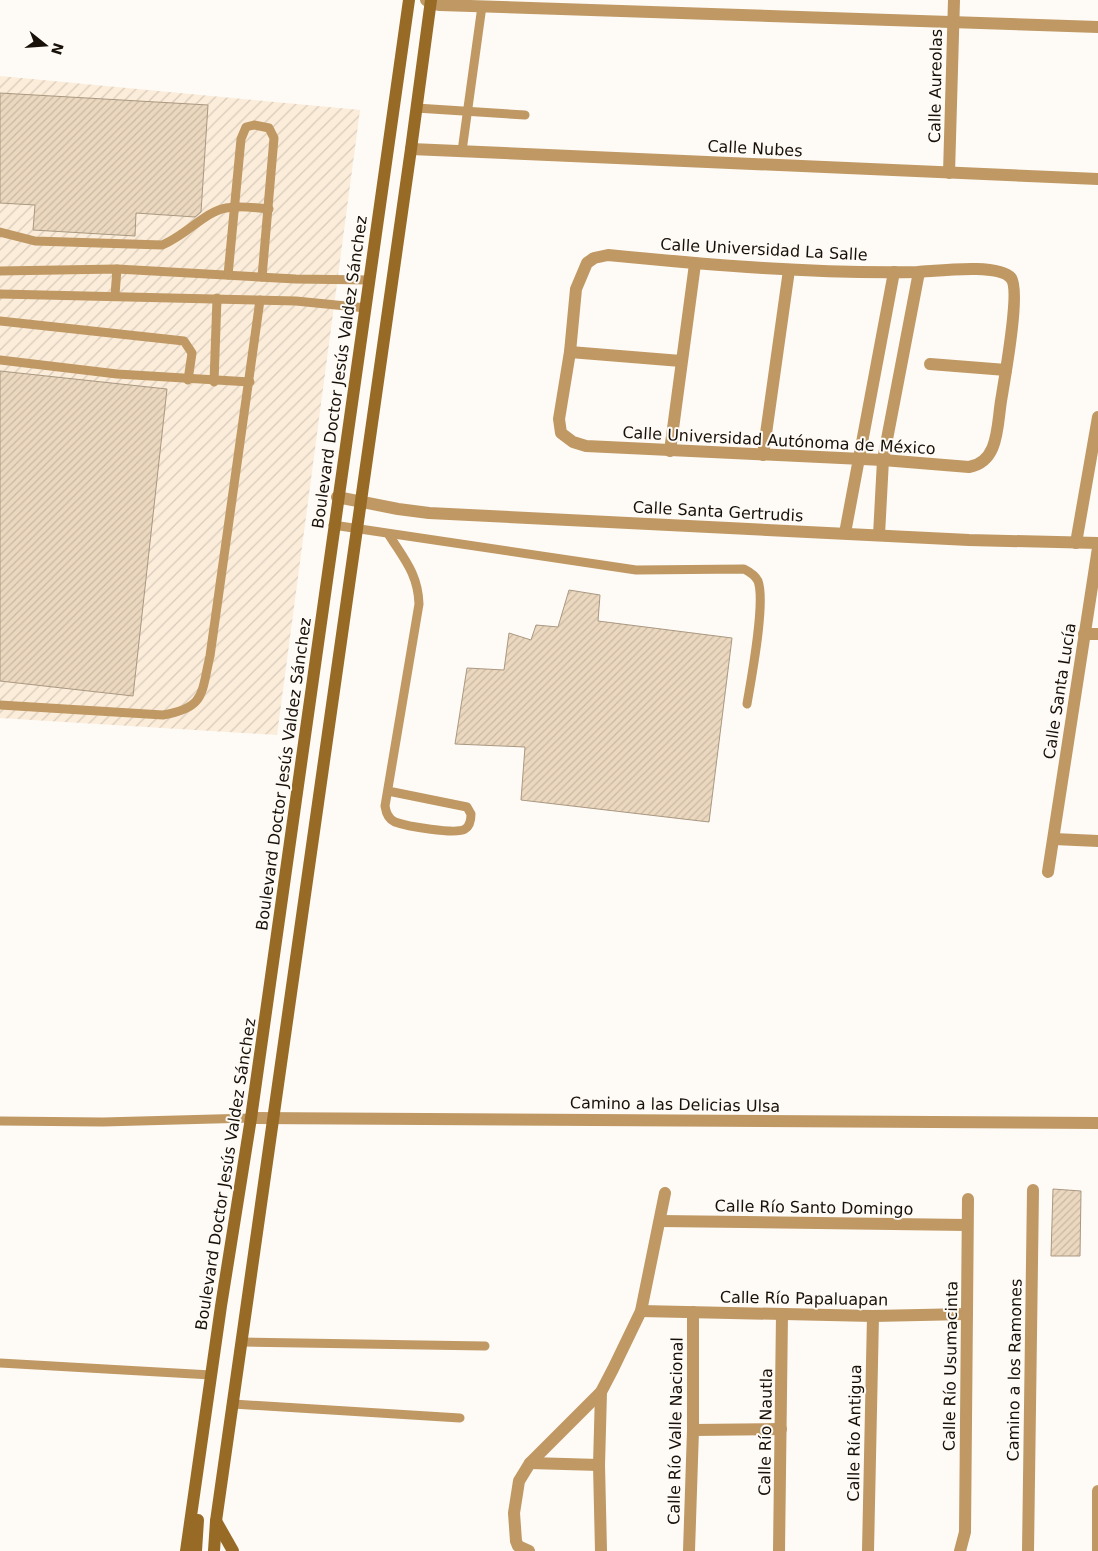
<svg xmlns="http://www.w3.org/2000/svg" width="1098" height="1551" font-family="'DejaVu Sans',sans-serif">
  <defs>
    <pattern id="industrial-furrows" width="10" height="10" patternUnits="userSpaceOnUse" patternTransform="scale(1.25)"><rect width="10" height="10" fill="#fcedda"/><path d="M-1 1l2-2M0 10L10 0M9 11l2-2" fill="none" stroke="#d7caba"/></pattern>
    <pattern id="building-hatch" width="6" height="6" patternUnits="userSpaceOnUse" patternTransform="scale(1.25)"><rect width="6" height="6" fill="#ebd8bf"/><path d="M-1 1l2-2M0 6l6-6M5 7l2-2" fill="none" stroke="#c9b8a3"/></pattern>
  </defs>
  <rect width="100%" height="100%" fill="#fefaf5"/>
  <path fill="url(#industrial-furrows)" d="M0,76L360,110L277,735L0,718Z"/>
  <g fill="url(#building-hatch)" stroke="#aa9881">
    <path d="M0,93L208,105L201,212L195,217L136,213L135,236L33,230L35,205L0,203Z"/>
    <path d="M0,371L167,389L133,696L0,681Z"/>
    <path d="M569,590L600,595L598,621L732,638L709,822L521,800L525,747L455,744L467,668L504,670L509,633L531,640L536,625L558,627Z"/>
    <path d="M1053,1189L1081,1191L1080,1256H1051Z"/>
  </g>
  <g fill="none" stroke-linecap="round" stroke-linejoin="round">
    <g stroke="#bf9864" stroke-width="9">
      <path d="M416,108L525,115"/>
      <path d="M462,151L482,6"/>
      <path d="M0,232L35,241L162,245C184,237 206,211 226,208C239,205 255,208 269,209"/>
      <path d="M0,271L117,269L296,279L370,280"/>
      <path d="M228,275L241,139L246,127L254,125L269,128L274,138L262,277"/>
      <path d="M0,294L296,301L366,308"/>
      <path d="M115,295L117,269"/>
      <path d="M0,321L184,341L192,353L188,380"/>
      <path d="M0,360L117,374L250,382"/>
      <path d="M214,382L217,298"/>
      <path d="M333,525L636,570L744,569C750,572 755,575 758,581C766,602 751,680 747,704"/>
      <path d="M0,705L163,715C206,708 201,693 210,656L260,300"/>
      <path d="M388,791L467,807L471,814C471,820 470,826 465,829C456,835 406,826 395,822C388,819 386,813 385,806L419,604C418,574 404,559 389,535"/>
      <path d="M0,1121L103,1122L251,1118"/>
      <path d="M242,1342L485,1346"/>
      <path d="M0,1363L211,1375"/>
      <path d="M233,1404L460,1418"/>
    </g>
    <g stroke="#bf9864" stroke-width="12">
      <path d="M426,0L430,3L440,5L1098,27"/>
      <path d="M411,149L1098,179"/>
      <path d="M949,173L954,0"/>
      <path d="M608,255C711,265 815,274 918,272C938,271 998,263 1011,278C1021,290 1004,382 1001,401C997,426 999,462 969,467L883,460L586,446L573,442L561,433L559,419L570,352L576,289L587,263L594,258Z"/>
      <path d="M570,352L681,361"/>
      <path d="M930,364L1006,370"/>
      <path d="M670,451L695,264"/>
      <path d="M763,455L789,270"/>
      <path d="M845,533L894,272"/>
      <path d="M879,535L883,460L919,272"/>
      <path d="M1076,543L1098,417"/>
      <path d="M1084,634H1098"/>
      <path d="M1054,839L1098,841"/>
      <path d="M1048,872L1098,548"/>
      <path d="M251,1118L1098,1123"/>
      <path d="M660,1221L967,1225"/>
      <path d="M641,1311L873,1316L967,1314"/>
      <path d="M693,1430L781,1429"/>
      <path d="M530,1463L599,1465"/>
      <path d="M529,1551L518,1546L516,1541L514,1513L519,1481L530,1463L601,1392L613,1369L641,1311L665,1193"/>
      <path d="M601,1551L599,1465L601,1392"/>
      <path d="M689,1551L693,1430V1312"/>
      <path d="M779,1551L782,1314"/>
      <path d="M868,1551L873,1316"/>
      <path d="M960,1551L965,1532L968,1199"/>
      <path d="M1028,1551L1033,1190"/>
      <path d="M1098,1551V1491"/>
    </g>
    <path stroke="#bf9864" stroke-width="12" d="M337,497L398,509L429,513L969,540L1098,543"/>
    <g stroke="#976a26" stroke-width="12">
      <path d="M216,1521L233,1551"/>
      <path d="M186,1551L221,1306L251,1118L409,0"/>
      <path d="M196,1551L198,1520"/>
      <path d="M214,1551L216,1521L411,149L431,0"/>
    </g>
  </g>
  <g text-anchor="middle" stroke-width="4" stroke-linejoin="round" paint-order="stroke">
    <g font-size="16" fill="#181109" stroke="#fefaf5">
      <text transform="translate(935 86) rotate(-89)" y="6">Calle Aureolas</text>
      <text transform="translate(755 148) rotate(3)" y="6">Calle Nubes</text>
      <text transform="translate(764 249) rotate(3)" y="6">Calle Universidad La Salle</text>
      <text transform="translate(339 372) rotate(-82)" y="6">Boulevard Doctor Jesús Valdez Sánchez</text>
      <text transform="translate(779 440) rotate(3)" y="6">Calle Universidad Autónoma de México</text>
      <text transform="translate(718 511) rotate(3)" y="6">Calle Santa Gertrudis</text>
      <text transform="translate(1059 691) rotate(-81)" y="6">Calle Santa Lucía</text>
      <text transform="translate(283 774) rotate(-82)" y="6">Boulevard Doctor Jesús Valdez Sánchez</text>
      <text transform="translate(675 1104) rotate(1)" y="6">Camino a las Delicias Ulsa</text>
      <text transform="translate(225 1174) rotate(-81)" y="6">Boulevard Doctor Jesús Valdez Sánchez</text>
      <text transform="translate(814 1207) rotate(1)" y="6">Calle Río Santo Domingo</text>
      <text transform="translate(804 1298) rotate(1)" y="6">Calle Río Papaluapan</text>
      <text transform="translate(950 1366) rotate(-89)" y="6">Calle Río Usumacinta</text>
      <text transform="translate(1014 1370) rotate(-89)" y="6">Camino a los Ramones</text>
      <text transform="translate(675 1431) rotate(-89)" y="6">Calle Río Valle Nacional</text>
      <text transform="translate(765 1432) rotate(-89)" y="6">Calle Río Nautla</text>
      <text transform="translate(854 1433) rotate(-89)" y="6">Calle Río Antigua</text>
    </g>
  </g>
  <g transform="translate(45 45) rotate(107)" stroke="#fefaf5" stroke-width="4" paint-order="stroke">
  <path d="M0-4L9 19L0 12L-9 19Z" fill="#181109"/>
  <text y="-8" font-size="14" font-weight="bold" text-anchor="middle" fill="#181109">N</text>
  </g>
</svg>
